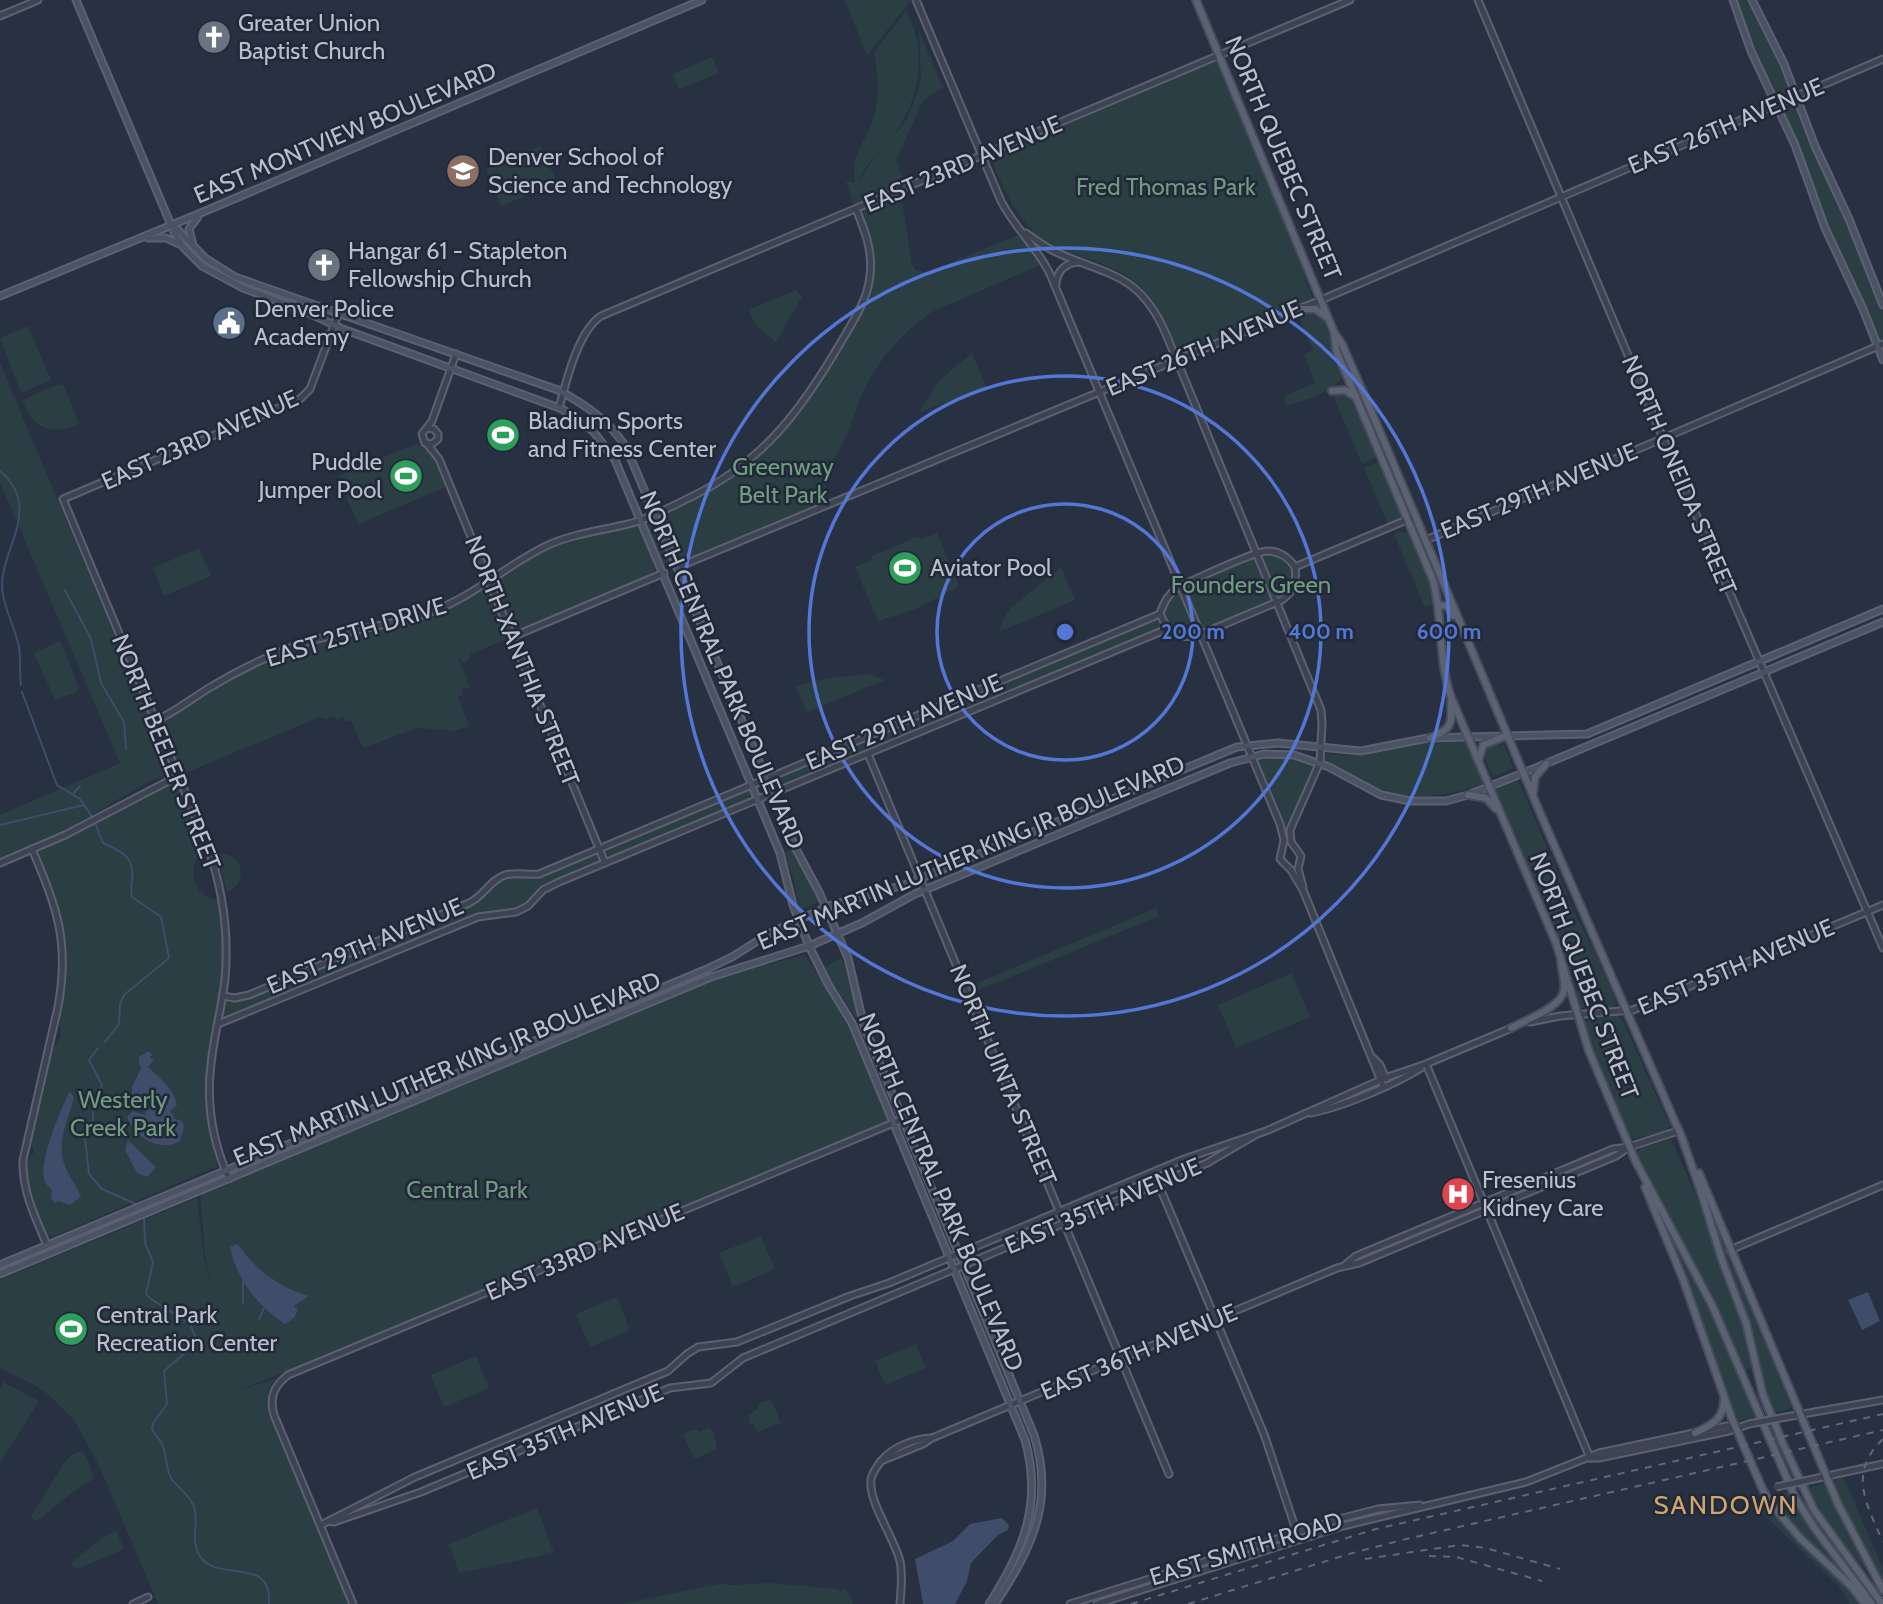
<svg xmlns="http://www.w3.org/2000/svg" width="1883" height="1604" font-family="Cabin,sans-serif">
  <rect width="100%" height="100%" fill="#283142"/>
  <g fill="#2a3e43">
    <path d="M845,0H911L867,56Z"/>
    <path d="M1736,0H1749L1773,47L1792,93L1778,98L1762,68Z"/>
    <path d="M906,11C928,51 920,99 894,135C881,152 865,161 859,182L872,160L904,124L913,105L921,81L919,31L943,87L922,102L896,161L907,188L897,192L903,207L912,265L916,270L926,273L1023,233L1044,263L932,312C900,333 875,364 860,399C855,411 852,423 847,435C834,464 818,470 829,504L685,561L681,559L677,548L669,551L672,562L664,565L660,555L652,558L656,576L471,654L467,662H462L457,656L470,687L462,690L463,695L458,697L469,726L453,731L417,728L363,748L351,720L346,722L343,717L336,720L334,716L327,719L320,717L178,776L155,721L220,682L296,646L444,607L551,544L624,525L693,496L746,462L811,392L867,291L871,259L846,182H855C850,157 866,141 873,119C880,96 878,75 874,52Z"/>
    <path d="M712,57L719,73L679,89L673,74Z"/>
    <path d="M1216,61L1288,231L1313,299L1180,355C1158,301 1145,278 1087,258C1068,252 1049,246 1034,232C1012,211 1002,185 990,157Z"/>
    <path d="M1796,104L1808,139L1838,200L1883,312V339L1879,341L1864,303L1833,239L1784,111Z"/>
    <path d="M541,146L557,183L501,206L486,169Z"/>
    <path d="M796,290L802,297L776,342L757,327L748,310Z"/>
    <path d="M1311,310L1324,320L1343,374C1337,392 1303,401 1287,405L1284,402L1286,395L1315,383L1304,354L1313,350L1298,315Z"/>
    <path d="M28,326L51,380L21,393L0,338Z"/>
    <path d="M972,353L986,387L918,413L940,380Z"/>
    <path d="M0,363L172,772L143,785L69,828L0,858V815L120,763L0,482Z"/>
    <path d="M59,384L64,386L79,424C50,436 34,429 22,400Z"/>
    <path d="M1339,392L1353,396L1378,453L1375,458L1362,464L1333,395Z"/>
    <path d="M416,444C436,446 440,471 446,487L358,524L338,476Z"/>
    <path d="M1376,463H1381L1402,512L1401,518L1388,524L1364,468Z"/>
    <path d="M1399,532H1406L1410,534L1428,579L1434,600L1433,604L1425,607L1394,534Z"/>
    <path d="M937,533L959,586L918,608L878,621L855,567L870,561L872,556L917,537L922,539Z"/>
    <path d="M199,548L211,576L164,596L153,568Z"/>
    <path d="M1263,552L1285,556L1296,574L1288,596L1188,638L1166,629L772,793L766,779L1160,614L1170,593Z"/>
    <path d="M1061,567L1075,600L999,632L1004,618L1012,607Z"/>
    <path d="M58,642L62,644L79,688L76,692L55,700L34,653Z"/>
    <path d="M868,674L885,680L807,712L796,686L828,678Z"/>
    <path d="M1465,741L1484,783C1444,798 1406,803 1366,785C1351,778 1338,767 1323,760L1324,754L1361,756L1414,743Z"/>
    <path d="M1489,744L1504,745L1513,767L1512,769L1497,775H1492L1483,754L1485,746Z"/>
    <path d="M1283,758L1313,764L1314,766L1288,828L1284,829L1255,762L1259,759Z"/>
    <path d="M1516,779L1519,782L1567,894V896L1546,905L1543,903L1494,790Z"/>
    <path d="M175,782L179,784L206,848C185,864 191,897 218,900C223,928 225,958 222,986C214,1052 196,1099 218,1166L57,1235L47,1237L28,1191L26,1179V1163L34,1152L30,1138L52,1048C67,1036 58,1033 59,1019C60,1007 65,994 66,981C71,931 57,899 38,854L41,850L79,833Z"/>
    <path d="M745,792H750V798L543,890L516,912L487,915L218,1024L223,996L241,997L469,903L502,877L531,875Z"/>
    <path d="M793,848L821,901L800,910L792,874L783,853Z"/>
    <path d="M217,854C242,851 251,882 227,892Z"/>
    <path d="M1568,900L1597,957L1616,1001L1614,1009H1585L1581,1007L1572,974L1546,912L1547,909Z"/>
    <path d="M1156,908L1159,916L972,993L970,986Z"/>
    <path d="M805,955L845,1016L888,1121L504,1283L240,1390L275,1379L268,1392V1412L349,1604H158L102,1472L75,1421L49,1395L31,1383L0,1368V1280L197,1198L204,1257L213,1295L205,1255L200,1194L730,973Z"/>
    <path d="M842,957L859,1019L855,1017L823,968Z"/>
    <path d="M1292,973L1310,1017L1236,1048L1218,1005Z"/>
    <path d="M1618,1016L1623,1021L1670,1126L1667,1131L1633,1139L1629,1135L1598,1063L1585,1023L1588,1019Z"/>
    <path d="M1671,1139L1702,1209L1716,1255L1741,1319L1752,1367L1744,1371L1712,1297L1637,1155L1640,1148Z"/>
    <path d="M1657,1210L1711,1311L1756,1417L1741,1421L1736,1418Z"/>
    <path d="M1711,1212L1764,1336L1791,1407L1789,1409L1773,1413C1762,1386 1761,1357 1752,1329C1740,1289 1722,1252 1711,1212Z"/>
    <path d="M761,1236L775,1269L733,1287L719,1253Z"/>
    <path d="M617,1297L630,1330L590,1347L576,1314Z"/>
    <path d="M916,1344L926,1368L885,1385L875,1361Z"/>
    <path d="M476,1356L489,1388L444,1407L431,1375Z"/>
    <path d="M3,1382L39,1401L0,1463V1388Z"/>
    <path d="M771,1399L781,1423L757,1432L754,1424H750L748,1415L758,1409L759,1403Z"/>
    <path d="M709,1428L714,1433L717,1449L694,1459L683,1434L696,1429L699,1432Z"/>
    <path d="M82,1450L89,1463L94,1479L78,1488L37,1521L33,1520L31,1516L64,1463L70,1456Z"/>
    <path d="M1841,1478L1845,1480L1883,1569V1587L1859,1544L1834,1485L1836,1479Z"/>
    <path d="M1823,1484L1825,1485L1841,1521L1876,1582L1830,1528L1806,1488Z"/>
    <path d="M1789,1492L1808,1526L1855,1584L1853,1586L1816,1550L1775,1504L1773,1495Z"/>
    <path d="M1764,1500L1800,1541L1864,1604H1849L1844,1593L1835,1583L1762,1513L1757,1502Z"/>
    <path d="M537,1508L554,1553L459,1573L449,1544Z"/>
    <path d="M116,1531L124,1549L77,1569L72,1567V1562L102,1538Z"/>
    <path d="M723,1583L728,1585L771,1583L837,1589L838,1591L846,1588L853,1604H622Z"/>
  </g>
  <g fill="#3f4c6a">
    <path d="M147,1052H150L152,1055L150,1058L154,1060L148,1067C160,1078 174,1089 177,1105L170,1111L175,1119L182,1121L184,1127L180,1141C160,1153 134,1137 127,1117L133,1111L145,1115L146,1107L132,1096V1087L142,1067L139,1065V1057Z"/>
    <path d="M70,1091L74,1098C68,1119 56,1144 65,1166C69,1177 77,1186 81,1197L70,1205L58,1201L55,1203L51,1198L52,1190C51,1189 45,1183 45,1182C37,1163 61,1109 70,1091Z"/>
    <path d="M128,1140L156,1167L147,1177L137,1173L125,1150Z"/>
    <path d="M238,1244C255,1270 279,1287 309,1296L294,1306L298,1310L294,1318L285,1324C257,1306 237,1280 230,1247Z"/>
    <path d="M1868,1292L1880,1321L1862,1330L1848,1300Z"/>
    <path d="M1002,1518L1009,1525L1008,1530L998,1535L971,1563L967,1581L955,1604H923L915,1559L953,1541L970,1524Z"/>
  </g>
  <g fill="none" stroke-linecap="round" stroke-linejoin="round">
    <g stroke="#3f4c6a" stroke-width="2">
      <path d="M0,471C44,509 0,548 2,589C4,609 15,627 19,647C21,660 19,672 21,685"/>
      <path d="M65,590L91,639L101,683L124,722L126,749"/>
      <path d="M22,692L57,785L80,799L93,818"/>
      <path d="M74,793L80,786"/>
      <path d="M95,823L103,843C121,851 135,857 132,879C132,886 130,890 132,897L161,917L169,958L124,995L120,1004L119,1024L105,1042"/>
      <path d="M0,825L84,805"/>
      <path d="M98,1048L89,1060L102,1085L94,1099L93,1119L85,1138L89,1174L102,1189L138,1205"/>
      <path d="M141,1209L144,1217L145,1243L153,1262L146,1294L151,1299L190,1324L195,1336L191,1348L164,1371L167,1404L153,1423L152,1429C154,1435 158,1437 161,1442C167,1452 165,1467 171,1478C178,1489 190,1494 194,1507C200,1525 188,1542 202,1559C223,1582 272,1556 269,1604"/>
      <path d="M243,1303V1281"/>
      <path d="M259,1319L264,1308"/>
    </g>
    <g stroke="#5b616f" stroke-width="9">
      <g id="tertiary">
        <path d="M916,0L1001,201C1014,227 1037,247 1050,274L1280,824L1284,840L1280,859L1291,870L1303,890L1383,1086"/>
        <path d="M1478,0L1663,438L1883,948"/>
        <path d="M0,16L38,0"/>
        <path d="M1026,233C1036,240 1046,248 1058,253C1110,276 1140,274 1166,334L1321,710L1322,724L1320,762L1290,830L1291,842L1301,856L1298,869L1303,887"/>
        <path d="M1056,284C1057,270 1066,263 1079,262"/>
        <path d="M559,408C566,382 578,331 601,316L1350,0"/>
        <path d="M427,428L434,429L438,434V439L432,444L425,443L422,434L432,421L456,354"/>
        <path d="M427,444L439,459L605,863"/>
        <path d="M1426,540L1883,344"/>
        <path d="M678,567L1321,300L1883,59"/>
        <path d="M1295,567L1416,516"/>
        <path d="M1160,614C1168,633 1179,640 1199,635L1282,600C1294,591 1297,581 1295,567"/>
        <path d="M1160,614C1164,601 1169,594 1179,586C1198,579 1251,552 1267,551C1280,551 1288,557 1295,567"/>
        <path d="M512,637L664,573"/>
        <path d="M155,721C175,712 191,699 209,688C235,672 262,659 290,648C337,630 387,628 433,611C476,595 508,564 548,545C573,534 598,531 624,525C647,520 672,506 693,496C764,461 802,409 841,342C853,321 868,300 870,275C873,251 865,231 856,209"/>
        <path d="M868,754L1169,1474"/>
        <path d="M32,849C57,908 70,942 58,1007L23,1160C22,1191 35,1217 47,1245"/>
        <path d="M0,863L65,835L178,776"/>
        <path d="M223,996L235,998L249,995L469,903C484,896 490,880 505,875C516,872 528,875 539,874L1160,614"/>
        <path d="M1530,1022L1560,1016L1633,1010L1883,905"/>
        <path d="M218,1024L478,917L516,912L528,906L543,890L559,882L1167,629"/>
        <path d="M1373,1058L1380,1065L1386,1079"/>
        <path d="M1426,1064L1590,1458"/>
        <path d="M1310,1113C1340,1108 1396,1084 1421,1068"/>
        <path d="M229,1179C213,1143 206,1103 211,1064C214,1035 222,1007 225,979C229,933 222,885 206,842L63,499L300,399L310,389L339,312"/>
        <path d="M1158,1183L1264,1434L1299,1539"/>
        <path d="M1730,1250L1883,1185"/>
        <path d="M1345,1265L1356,1256L1613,1149L1629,1147L1678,1131"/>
        <path d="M1786,1417L1883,1400"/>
        <path d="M1590,1458H1599L1729,1431L1749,1424"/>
        <path d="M881,1461L923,1444L932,1438L1337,1268L1359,1263L1616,1156L1629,1147"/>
        <path d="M1818,1478L1883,1464"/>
        <path d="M329,1521L334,1522L421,1492L670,1388L711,1383L743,1358L1207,1163L1255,1135"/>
        <path d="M321,1525L415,1477L668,1371L687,1354L698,1347L737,1342L850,1296L889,1283L1184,1159L1266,1131L1385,1078L1426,1064L1514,1027"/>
        <path d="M133,1604L148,1597"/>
        <path d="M353,1604L274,1415C269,1397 274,1386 288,1375L903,1119"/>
        <path d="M900,1604C901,1589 903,1575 900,1561C894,1537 868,1502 871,1479C873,1472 877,1466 882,1460C892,1448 913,1439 930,1438"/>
        <path d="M1070,1604L1343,1518L1378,1509L1420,1505"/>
        <path d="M1097,1604L1343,1526L1526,1482L1599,1453L1727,1426L1736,1427"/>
      </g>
    </g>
    <g stroke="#5b616f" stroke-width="9">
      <g id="secondary">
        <path d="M76,0L174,232L184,248L202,266L243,288L306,312L343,329L562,409L593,431L615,460L780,853L793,905L809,946L828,984L852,1023L1025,1440C1043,1504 1023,1551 989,1604"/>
        <path d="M1733,0L1751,51L1795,145L1825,228L1863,309L1883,360"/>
        <path d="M1752,0L1784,64L1815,146L1849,219L1883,305"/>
        <path d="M174,226L205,258L235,277L558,390C586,405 608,420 626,447L797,851L819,892L848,958L864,1026L1034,1435C1055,1502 1032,1548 995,1604"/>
        <path d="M148,238H166L179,244"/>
        <path d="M193,245L189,229L198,217"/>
        <path d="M0,296L196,215L702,0"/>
        <path d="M0,1265L707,969L732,957L770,933L829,906L907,884L1237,747L1278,743L1361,751L1428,738L1587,734L1883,609"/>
        <path d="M0,1274L711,977L809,946L862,923L915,894L1230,763L1264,754L1294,755L1329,767L1381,795L1410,801H1446L1468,795L1538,767L1883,622"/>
      </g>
    </g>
    <g stroke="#464c5b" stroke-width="10">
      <g id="primary">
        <path d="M1196,0L1334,332L1342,344L1372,413L1541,815L1682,1138L1701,1192L1722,1260L1746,1323L1763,1395L1783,1444L1814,1510L1882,1604"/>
        <path d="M1300,309H1315L1327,317"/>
        <path d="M1334,332L1336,350L1433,580C1443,618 1438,659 1451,697L1556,943L1589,1051L1636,1162L1712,1305L1795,1497L1815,1529L1872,1604"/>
        <path d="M1332,391L1345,390L1356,397"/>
        <path d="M1438,605L1447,606L1454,616"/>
        <path d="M1430,738C1452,729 1452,725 1451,702"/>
        <path d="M1479,759L1483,745L1506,736"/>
        <path d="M1533,794L1535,777L1546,764"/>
        <path d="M1468,795L1486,798L1496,809"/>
        <path d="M1511,1028C1526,1020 1562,1007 1564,990C1565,981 1562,971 1561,962"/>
        <path d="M1699,1173L1838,1504L1883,1590"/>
        <path d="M1645,1187L1683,1279L1732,1419L1763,1490L1771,1504L1801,1539L1851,1586L1865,1604"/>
        <path d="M1695,1433C1712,1425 1724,1419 1724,1399"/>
      </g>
    </g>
    <use href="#tertiary" stroke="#3d4352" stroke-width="5"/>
    <use href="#secondary" stroke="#4b5265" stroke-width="5"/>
    <use href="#primary" stroke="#5b6272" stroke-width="6"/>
    <g stroke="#5f6779" stroke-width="2" stroke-dasharray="7 7" stroke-linecap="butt">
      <path d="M1883,1439C1847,1473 1867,1505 1883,1542"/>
      <path d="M1429,1556L1456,1557L1542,1581"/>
      <path d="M1365,1559L1460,1545L1486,1548L1560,1569"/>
      <path d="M1131,1604L1376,1529L1883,1414"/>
      <path d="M1188,1604L1349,1554L1402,1540L1883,1430"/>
    </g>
    <g stroke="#5b616f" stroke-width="9" stroke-linecap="butt">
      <g id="tertiary-bridge">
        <path d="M1749,1424L1786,1417"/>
        <path d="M1776,1487L1818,1478"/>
      </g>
    </g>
    <use href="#tertiary-bridge" stroke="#3d4352" stroke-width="5"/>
  </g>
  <g fill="none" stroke="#5476d4" stroke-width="3.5">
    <circle cx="1065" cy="632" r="128"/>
    <circle cx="1065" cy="632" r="256"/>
    <circle cx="1065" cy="632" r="384"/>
  </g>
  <defs>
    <g id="church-disc" transform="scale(1.75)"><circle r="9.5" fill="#6b7280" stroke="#212837"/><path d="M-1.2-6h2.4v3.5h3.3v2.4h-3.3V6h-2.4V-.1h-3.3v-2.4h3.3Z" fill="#fff"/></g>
    <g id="school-disc" transform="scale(1.75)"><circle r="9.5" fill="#8d6e63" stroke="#212837"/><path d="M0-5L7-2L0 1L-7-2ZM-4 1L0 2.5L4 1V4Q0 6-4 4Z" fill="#fff"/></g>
    <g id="civic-disc" transform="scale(1.75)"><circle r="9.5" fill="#5c6f8a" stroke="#212837"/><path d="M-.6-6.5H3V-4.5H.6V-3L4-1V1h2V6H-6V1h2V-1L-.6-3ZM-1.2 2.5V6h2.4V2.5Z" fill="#fff"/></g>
    <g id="stadium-disc" transform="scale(1.75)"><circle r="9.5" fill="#2e9e5b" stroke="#212837"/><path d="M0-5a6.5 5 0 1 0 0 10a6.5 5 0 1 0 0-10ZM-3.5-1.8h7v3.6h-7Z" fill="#fff"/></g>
    <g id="hospital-disc" transform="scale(1.75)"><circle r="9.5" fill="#e0444e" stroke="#212837"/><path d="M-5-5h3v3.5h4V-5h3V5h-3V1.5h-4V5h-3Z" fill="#fff"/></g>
  </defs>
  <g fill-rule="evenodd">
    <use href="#church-disc" x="214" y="37"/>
    <use href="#school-disc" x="463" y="171"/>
    <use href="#church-disc" x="324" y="265"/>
    <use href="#civic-disc" x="229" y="323"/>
    <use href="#stadium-disc" x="503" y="435"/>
    <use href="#stadium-disc" x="406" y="476"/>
    <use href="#stadium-disc" x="905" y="568"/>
    <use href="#hospital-disc" x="1458" y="1194"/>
    <use href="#stadium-disc" x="71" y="1329"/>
  </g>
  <g text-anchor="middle" stroke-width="5" stroke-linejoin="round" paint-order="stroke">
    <g font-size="24" fill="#babfcc" stroke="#212837" text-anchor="start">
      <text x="238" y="31">Greater Union<tspan x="238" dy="28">Baptist Church</tspan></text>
      <text x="488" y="165">Denver School of<tspan x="488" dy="28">Science and Technology</tspan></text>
      <text x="348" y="259">Hangar 61 - Stapleton<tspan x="348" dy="28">Fellowship Church</tspan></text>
      <text x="254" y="317">Denver Police<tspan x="254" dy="28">Academy</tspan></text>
      <text x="528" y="429">Bladium Sports<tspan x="528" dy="28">and Fitness Center</tspan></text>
      <text x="382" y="470" text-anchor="end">Puddle<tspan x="382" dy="28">Jumper Pool</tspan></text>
      <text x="930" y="576">Aviator Pool</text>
      <text x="1482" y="1188">Fresenius<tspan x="1482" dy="28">Kidney Care</tspan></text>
      <text x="96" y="1323">Central Park<tspan x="96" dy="28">Recreation Center</tspan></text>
    </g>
    <g font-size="24" fill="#babfcc" stroke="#212837">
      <text transform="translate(1726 126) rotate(-23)" y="8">EAST 26TH AVENUE</text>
      <text transform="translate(345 133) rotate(-23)" y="8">EAST MONTVIEW BOULEVARD</text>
      <text transform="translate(1283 158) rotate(67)" y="8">NORTH QUEBEC STREET</text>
      <text transform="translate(963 164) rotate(-23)" y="8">EAST 23RD AVENUE</text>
      <text transform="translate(1204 348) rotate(-23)" y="8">EAST 26TH AVENUE</text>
      <text transform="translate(200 440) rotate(-24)" y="8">EAST 23RD AVENUE</text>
      <text transform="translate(1679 475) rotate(67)" y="8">NORTH ONEIDA STREET</text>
      <text transform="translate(1539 491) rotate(-23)" y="8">EAST 29TH AVENUE</text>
      <text transform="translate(356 632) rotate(-17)" y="8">EAST 25TH DRIVE</text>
      <text transform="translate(522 661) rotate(68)" y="8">NORTH XANTHIA STREET</text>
      <text transform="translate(722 670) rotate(67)" y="8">NORTH CENTRAL PARK BOULEVARD</text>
      <text transform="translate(904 722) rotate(-23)" y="8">EAST 29TH AVENUE</text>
      <text transform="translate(166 752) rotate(68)" y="8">NORTH BEELER STREET</text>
      <text transform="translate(971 853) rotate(-23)" y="8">EAST MARTIN LUTHER KING JR BOULEVARD</text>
      <text transform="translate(365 946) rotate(-23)" y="8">EAST 29TH AVENUE</text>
      <text transform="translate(1736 967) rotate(-23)" y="8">EAST 35TH AVENUE</text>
      <text transform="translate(1584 976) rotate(69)" y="8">NORTH QUEBEC STREET</text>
      <text transform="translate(447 1069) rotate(-23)" y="8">EAST MARTIN LUTHER KING JR BOULEVARD</text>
      <text transform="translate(1003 1075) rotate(67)" y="8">NORTH UINTA STREET</text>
      <text transform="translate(941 1192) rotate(67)" y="8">NORTH CENTRAL PARK BOULEVARD</text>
      <text transform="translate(1103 1206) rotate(-23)" y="8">EAST 35TH AVENUE</text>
      <text transform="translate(585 1252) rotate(-23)" y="8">EAST 33RD AVENUE</text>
      <text transform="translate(1139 1352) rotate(-23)" y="8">EAST 36TH AVENUE</text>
      <text transform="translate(565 1432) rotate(-23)" y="8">EAST 35TH AVENUE</text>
      <text transform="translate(1246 1549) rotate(-17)" y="8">EAST SMITH ROAD</text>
    </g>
    <g font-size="24" fill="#729c80" stroke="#212837">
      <text x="1166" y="195">Fred Thomas Park</text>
      <text x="783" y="475">Greenway<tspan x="783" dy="28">Belt Park</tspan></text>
      <text x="1251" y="593">Founders Green</text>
      <text x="123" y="1108">Westerly<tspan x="123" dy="28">Creek Park</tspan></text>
      <text x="467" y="1198">Central Park</text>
    </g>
    <g font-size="26" letter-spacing="2" fill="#d2a56f" stroke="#212837">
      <text x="1726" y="1514">SANDOWN</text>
    </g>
  </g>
  <circle cx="1065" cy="632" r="10" fill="#5476d4" stroke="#212837" stroke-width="3.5"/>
  <g font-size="21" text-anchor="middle" font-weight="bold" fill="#5476d4" stroke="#212837" stroke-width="5" stroke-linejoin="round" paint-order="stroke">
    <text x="1193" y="639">200 m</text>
    <text x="1321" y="639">400 m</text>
    <text x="1449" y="639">600 m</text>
  </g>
</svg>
